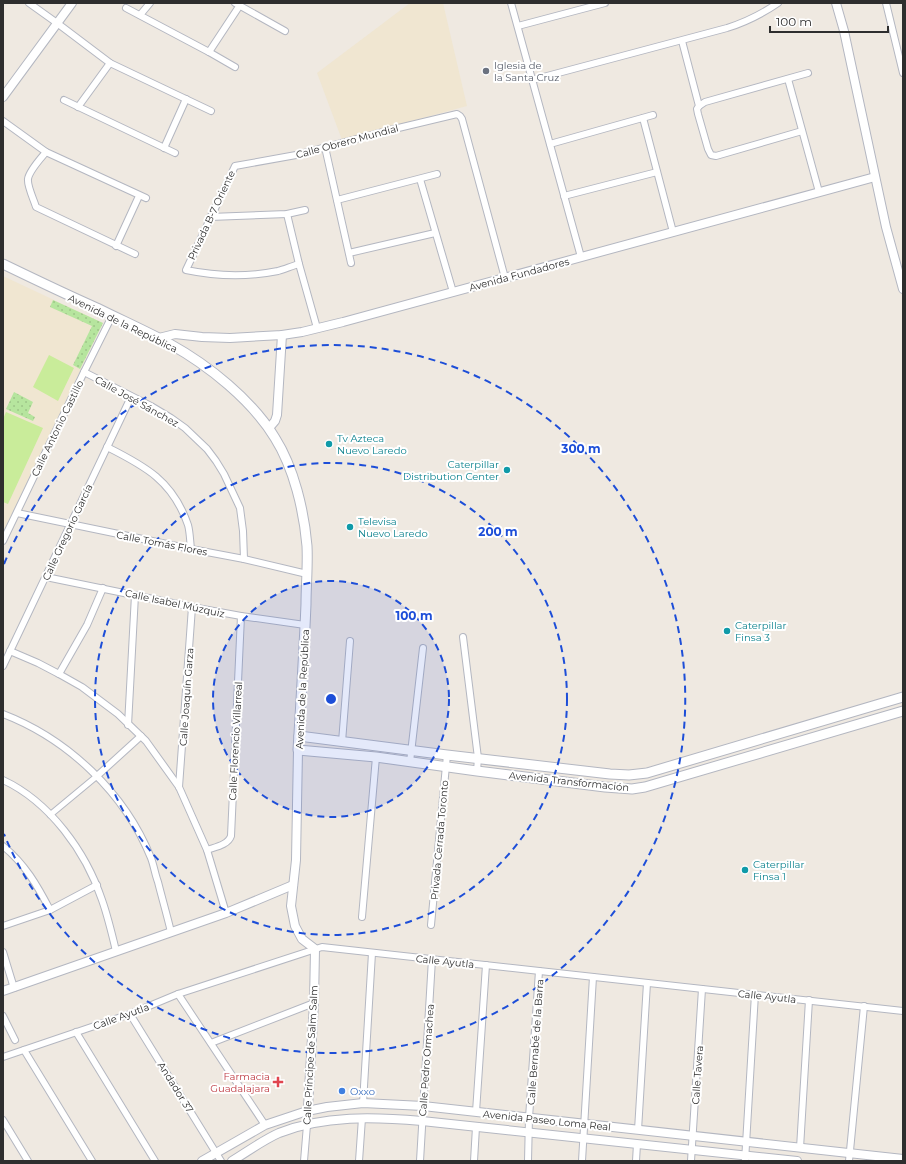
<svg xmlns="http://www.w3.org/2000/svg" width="906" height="1164" font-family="Montserrat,sans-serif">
  <defs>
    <pattern id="grass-dots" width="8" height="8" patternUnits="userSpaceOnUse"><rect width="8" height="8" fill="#b6e59e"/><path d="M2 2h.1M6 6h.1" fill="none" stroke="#9dc588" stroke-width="1.8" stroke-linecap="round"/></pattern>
  </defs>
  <rect width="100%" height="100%" fill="#efe9e1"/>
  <g fill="#f0e6d1">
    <path d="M410,3H443L467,106L342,140L317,73Z"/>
    <path d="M3,276L103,323L3,533Z"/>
  </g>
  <g fill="url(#grass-dots)">
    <path d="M53,300L103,323L80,369L73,365L92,326L50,307Z"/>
    <path d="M14,392L33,402L28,413L35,417L33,421L6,409Z"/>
  </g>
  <g fill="#c9ec9a">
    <path d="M49,355L74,368L58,401L33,387Z"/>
    <path d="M6,412L43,428L8,504L3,502V419Z"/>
  </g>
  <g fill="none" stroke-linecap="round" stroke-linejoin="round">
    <g stroke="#b4b7c1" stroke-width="7">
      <path id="pedestrian" d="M50,815L97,776"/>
    </g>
    <g stroke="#b4b7c1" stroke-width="8">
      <g id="minor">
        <path d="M29,3L57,23L110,63L211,111"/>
        <path d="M235,3L285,31"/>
        <path d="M511,3L581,257"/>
        <path d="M886,3L903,73"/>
        <path d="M126,8L209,52L235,67"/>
        <path d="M140,15L150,3"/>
        <path d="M518,26L605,3"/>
        <path d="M682,41L699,106L697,109L698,114L708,149L711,155L716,156L802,131"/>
        <path d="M209,52L240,5"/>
        <path d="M788,79L819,192"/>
        <path d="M532,80L727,28C746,22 762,14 778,3"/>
        <path d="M64,100L175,153"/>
        <path d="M699,106L705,102L808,73"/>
        <path d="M78,107L110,63"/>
        <path d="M643,118L673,232"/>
        <path d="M3,121L46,152L146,198"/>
        <path d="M550,144L653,115"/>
        <path d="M325,147L351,263"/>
        <path d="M164,148L186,99"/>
        <path d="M46,152C41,158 29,171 28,179C27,186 34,200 36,207L135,254"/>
        <path d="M420,179L453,292"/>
        <path d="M564,196L657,172"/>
        <path d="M337,200L437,174"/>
        <path d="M287,214L299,264L317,328"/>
        <path d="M210,217L287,214L305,210"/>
        <path d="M116,246L139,196"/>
        <path d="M349,253L435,233"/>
        <path d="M299,264C292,266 285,269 278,271C248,277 215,276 186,270L235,166L296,155L390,130L457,114L460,116L462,119L505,278"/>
        <path d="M84,372L151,406L171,418L185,428L207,449L216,461L224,474L240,508L243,531L244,559"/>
        <path d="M107,447C145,466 173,481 188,525C190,532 190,541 191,549"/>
        <path d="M17,513L191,549L244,559L307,574"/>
        <path d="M3,541L84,372L112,316"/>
        <path d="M46,577L192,607L241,616L305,625"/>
        <path d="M463,637L478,758L477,771"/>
        <path d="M10,651L38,663L59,674L82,687L118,714L146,741L179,787L207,850L226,913"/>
        <path d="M3,666L131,397"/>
        <path d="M59,674L87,625L103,588"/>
        <path d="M3,714C68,739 125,793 151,858C154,866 155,874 158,882C162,898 167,915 171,932"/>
        <path d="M128,725L135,595"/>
        <path d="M342,742L350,641"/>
        <path d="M410,762L423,648"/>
        <path d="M97,776L141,736"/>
        <path d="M3,780C50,802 86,852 102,900C108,917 112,934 116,951"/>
        <path d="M179,787L192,607"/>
        <path d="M3,846C25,864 37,885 50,910"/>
        <path d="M207,850C215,847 228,845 231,836L241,616"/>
        <path d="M362,917L376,757"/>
        <path d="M431,925L447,755"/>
        <path d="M3,926L50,910L97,885"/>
        <path d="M3,952L14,988"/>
        <path d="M178,994L265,1125"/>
        <path d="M130,1014L221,1161"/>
        <path d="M3,1016L15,1040"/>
        <path d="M76,1032L155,1161"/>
        <path d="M211,1043L314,1003"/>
        <path d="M24,1050L92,1161"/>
        <path d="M3,1057L130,1014L178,994L322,947L903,1011"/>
        <path d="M363,1103L372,953"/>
        <path d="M476,1112L486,965"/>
        <path d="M3,1120L28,1161"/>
        <path d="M638,1130L647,983"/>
        <path d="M800,1148L809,1000"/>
        <path d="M304,1161L307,1125"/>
        <path d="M359,1161L362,1118"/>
        <path d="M420,1161L432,959"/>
        <path d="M474,1161L476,1127"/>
        <path d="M528,1161L529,1118L539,971"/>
        <path d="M582,1161L593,977"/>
        <path d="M636,1161L637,1144"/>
        <path d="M691,1161L702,989"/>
        <path d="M745,1161L755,994"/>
        <path d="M849,1161L864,1006"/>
      </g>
    </g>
    <g stroke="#b4b7c1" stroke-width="10">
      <g id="tertiary">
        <path d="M836,3L844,31L886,227L903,289"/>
        <path d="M3,97L72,3"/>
        <path d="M159,338L175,334L202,337L230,338L282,335L302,332L343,322L875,177"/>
        <path d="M269,428L275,421L277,415L282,335"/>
        <path d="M298,750L296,860L291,906L295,926L302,939L315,949L314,1003L307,1125"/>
        <path d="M3,991L226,913L293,885"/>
        <path d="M202,1161L265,1125L307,1111L327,1107L363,1103L423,1106L903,1159"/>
        <path d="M232,1161C247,1152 263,1140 279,1133C324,1115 375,1117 422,1121L797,1161"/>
      </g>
    </g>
    <g stroke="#b4b7c1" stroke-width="11">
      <g id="secondary">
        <path d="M3,264C34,279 65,294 97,308C121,320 146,331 170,344C208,365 252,400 275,438C294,468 304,511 307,546C308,565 306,585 306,604C304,653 301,701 298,750L376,757L477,771L605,787L632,789L645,787L903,711"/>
        <path d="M299,736L447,755L610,774L629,775L647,773L903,697"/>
      </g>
    </g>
    <use href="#pedestrian" stroke="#fff" stroke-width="5"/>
    <use href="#minor" stroke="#fff" stroke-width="6"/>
    <use href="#tertiary" stroke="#fff" stroke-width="8"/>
    <use href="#secondary" stroke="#fff" stroke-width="9"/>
  </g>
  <circle cx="331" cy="699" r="118" fill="#1d4ed8" fill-opacity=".12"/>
  <g fill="none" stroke="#1d4ed8" stroke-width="2" stroke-dasharray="7 5">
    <circle cx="331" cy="699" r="118"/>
    <circle cx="331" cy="699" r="236"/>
    <path d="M4 564A354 354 0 1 1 4 834"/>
  </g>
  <circle fill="#6b7280" stroke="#fff" stroke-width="1.5" cx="486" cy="71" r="4"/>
  <g fill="#0f9aa8" stroke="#fff" stroke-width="1.5">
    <circle cx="329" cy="444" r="4"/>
    <circle cx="507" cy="470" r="4"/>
    <circle cx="350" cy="527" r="4"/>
    <circle cx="727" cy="631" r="4"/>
    <circle cx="745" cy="870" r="4"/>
  </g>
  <path fill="#e0444e" stroke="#fff" stroke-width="1.5" d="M276 1076h4v4h4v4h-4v4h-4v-4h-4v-4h4z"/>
  <circle fill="#3f7fe0" stroke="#fff" stroke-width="1.5" cx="342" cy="1091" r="4"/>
  <g text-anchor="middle" stroke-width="4" stroke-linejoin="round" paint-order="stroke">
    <g font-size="10" fill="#5b616d" stroke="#fff" text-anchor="start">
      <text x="494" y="69">Iglesia de<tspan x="494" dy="12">la Santa Cruz</tspan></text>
    </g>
    <g font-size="10" fill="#2e2e2e" stroke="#fff">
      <text transform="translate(347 141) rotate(-15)" y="4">Calle Obrero Mundial</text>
      <text transform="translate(211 215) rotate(-65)" y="4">Privada B-7 Oriente</text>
      <text transform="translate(519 274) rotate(-15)" y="4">Avenida Fundadores</text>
      <text transform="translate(123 323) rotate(26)" y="4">Avenida de la República</text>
      <text transform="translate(137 401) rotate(29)" y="4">Calle José Sánchez</text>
      <text transform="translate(57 428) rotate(-64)" y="4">Calle Antonio Castillo</text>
      <text transform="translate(67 532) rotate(-65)" y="4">Calle Gregorio García</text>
      <text transform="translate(162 543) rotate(11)" y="4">Calle Tomás Flores</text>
      <text transform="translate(175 603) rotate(12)" y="4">Calle Isabel Múzquiz</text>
      <text transform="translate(302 689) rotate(-87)" y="4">Avenida de la República</text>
      <text transform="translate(186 697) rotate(-86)" y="4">Calle Joaquín Garza</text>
      <text transform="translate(235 741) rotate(-87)" y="4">Calle Florencio Villarreal</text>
      <text transform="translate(569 781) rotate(6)" y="4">Avenida Transformación</text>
      <text transform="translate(439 840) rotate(-85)" y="4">Privada Cerrada Toronto</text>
      <text transform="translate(445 961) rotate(6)" y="4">Calle Ayutla</text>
      <text transform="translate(767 996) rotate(6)" y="4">Calle Ayutla</text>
      <text transform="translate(121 1016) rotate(-20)" y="4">Calle Ayutla</text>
      <text transform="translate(535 1042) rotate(-86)" y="4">Calle Bernabé de la Barra</text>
      <text transform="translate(310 1055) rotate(-87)" y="4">Calle Príncipe de Salm Salm</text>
      <text transform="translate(426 1060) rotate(-86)" y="4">Calle Pedro Ormachea</text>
      <text transform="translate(697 1075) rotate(-86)" y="4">Calle Tavera</text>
      <text transform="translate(176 1087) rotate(58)" y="4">Andador 37</text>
      <text transform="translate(547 1120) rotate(6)" y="4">Avenida Paseo Loma Real</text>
    </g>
    <g font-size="10" fill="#0d838f" stroke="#fff" text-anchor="start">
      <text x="337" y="442">Tv Azteca<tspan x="337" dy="12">Nuevo Laredo</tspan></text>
      <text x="499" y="468" text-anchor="end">Caterpillar<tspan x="499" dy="12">Distribution Center</tspan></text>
      <text x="358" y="525">Televisa<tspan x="358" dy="12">Nuevo Laredo</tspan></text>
      <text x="735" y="629">Caterpillar<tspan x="735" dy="12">Finsa 3</tspan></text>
      <text x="753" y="868">Caterpillar<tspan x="753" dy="12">Finsa 1</tspan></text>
    </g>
    <g font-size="10" fill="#be3a42" stroke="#fff" text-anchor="end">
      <text x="270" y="1080">Farmacia<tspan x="270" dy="12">Guadalajara</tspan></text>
    </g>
    <g font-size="10" fill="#366cbe" stroke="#fff" text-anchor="start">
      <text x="350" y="1095">Oxxo</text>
    </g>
  </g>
  <circle cx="331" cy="699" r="6" fill="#1d4ed8" stroke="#fff" stroke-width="2"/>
  <g font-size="12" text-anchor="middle" font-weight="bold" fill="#1d4ed8" stroke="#fff" stroke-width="4" stroke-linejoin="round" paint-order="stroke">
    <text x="581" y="453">300 m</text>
    <text x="498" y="536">200 m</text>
    <text x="414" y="620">100 m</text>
  </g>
  <rect width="906" height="1164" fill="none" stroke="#2e2e2e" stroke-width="8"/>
  <path d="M770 26v6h118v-6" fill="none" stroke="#2e2e2e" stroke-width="2"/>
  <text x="776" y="26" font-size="12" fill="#2e2e2e" stroke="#ffffff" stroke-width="3" paint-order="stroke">100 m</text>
</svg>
